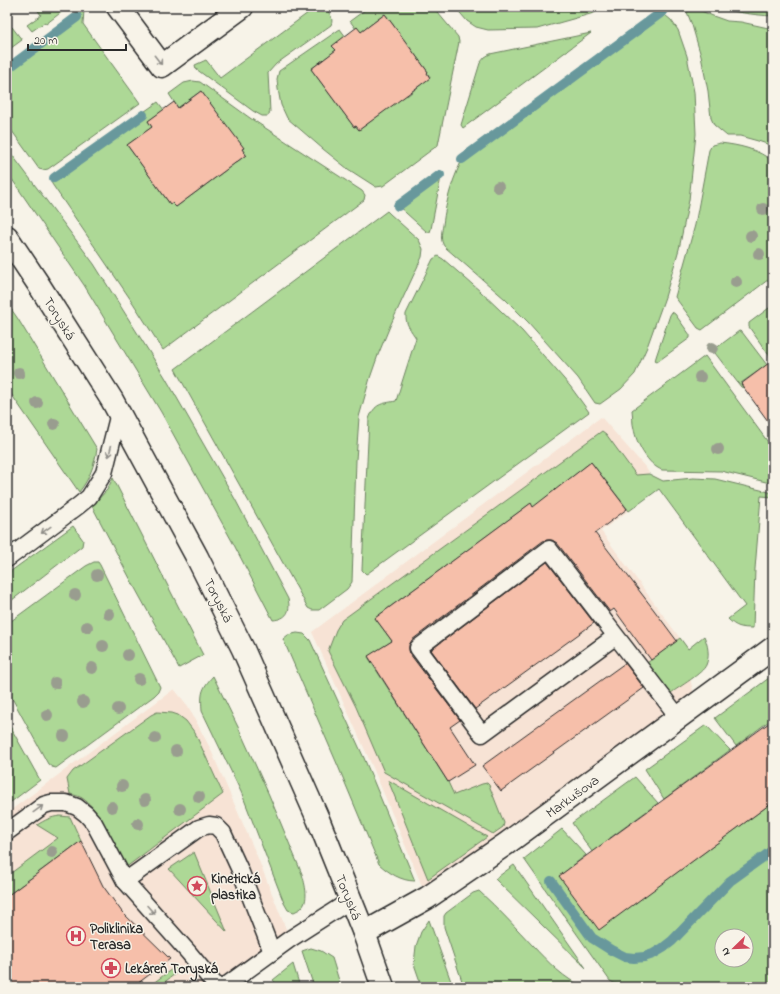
<svg xmlns="http://www.w3.org/2000/svg" width="780" height="994" font-family="'Indie Flower',sans-serif">
  <rect width="100%" height="100%" fill="#f7f3e8"/>
  <filter id="ink" filterUnits="userSpaceOnUse"><feTurbulence type="fractalNoise" baseFrequency=".025" numOctaves="2"/><feDisplacementMap in="SourceGraphic" scale="8" xChannelSelector="R" yChannelSelector="G"/><feConvolveMatrix kernelMatrix="1 2 1 2 8 2 1 2 1" color-interpolation-filters="sRGB"/></filter>
  <g filter="url(#ink)">
    <g fill="#f7e3d5">
      <path d="M601,417L646,468L658,489L601,531L688,649L691,683L697,704L427,898L374,770L312,632Z"/>
      <path d="M174,689L188,706L210,748L257,856L290,939L224,987H7V813Z"/>
    </g>
    <g fill="#add896" stroke="#6c8260" fill-rule="evenodd">
      <path d="M40,7H68L46,24L45,22L32,31L27,25L41,15L37,9Z"/>
      <path d="M316,7H325C329,13 334,18 331,25L276,64L268,73L270,112L268,116H262L253,111L196,69L195,65L206,60L220,78Z"/>
      <path d="M369,7H433L458,37L459,42L438,145L434,148L383,186L376,187L348,169L323,149L287,118L281,105L278,89L277,79L279,71L340,29L346,37L333,46L336,50L311,69L354,127L356,126L359,130L383,112L402,91L407,96L430,77L427,73L428,72L385,14L361,32L356,29L350,21Z"/>
      <path d="M455,7H603L594,13L537,29L488,30L476,27L467,21Z"/>
      <path d="M685,7H692L713,16L727,21L741,22L773,29V146L758,141L740,136H727L714,125L711,118L708,91L701,56L692,25Z"/>
      <path d="M715,7H773V16C753,15 734,12 715,7Z"/>
      <path d="M84,10L83,24L140,103L48,169L43,170L39,169L7,124V66Z"/>
      <path d="M660,11L671,20L678,30L687,56L694,92L696,134L689,200L679,249L665,297L647,347L635,374L621,389L600,404L595,403L578,378L528,322L505,299L446,248C445,247 443,245 443,244C440,238 442,231 443,225C446,200 453,177 465,154Z"/>
      <path d="M12,27L22,40L7,51V31Z"/>
      <path d="M591,33L463,128L461,125L480,63L485,57L490,54Z"/>
      <path d="M193,81L200,82L250,118L362,191L365,195L364,200L163,350L133,303L52,184L51,181L52,176L158,102L164,110L148,121L152,127L127,145L170,204L172,203L176,207L246,155L242,149L243,148L201,91L178,108L169,94L184,83Z"/>
      <path d="M720,143C738,145 759,149 773,162V276L702,330L698,328L675,297L695,225L709,150L712,145Z"/>
      <path d="M7,148L94,264L165,377L235,499L288,599C291,611 287,619 273,620L232,541L161,412L84,285L7,172Z"/>
      <path d="M439,173L441,177L431,229L430,232H427L396,204Z"/>
      <path d="M387,211L390,214L419,240L423,249L422,257L390,326L378,355L370,378L359,417L356,460L352,582L347,589L319,610H312L308,608L175,369Z"/>
      <path d="M438,256L443,259L480,291L522,331L570,386L589,412L368,573L366,574L362,570L369,419C375,403 381,404 396,401L416,338C411,330 405,324 406,314L433,259Z"/>
      <path d="M7,303L18,319L97,449C94,466 90,478 79,492L7,388Z"/>
      <path d="M773,305V361L749,327V323Z"/>
      <path d="M672,312L675,314L690,335V338L657,362L655,361L656,357L670,315Z"/>
      <path d="M739,331L742,332L767,365L741,383L744,388L741,387L715,353V349Z"/>
      <path d="M705,356L773,449V483H770L721,471L662,470C648,465 636,443 634,429C632,423 633,416 632,410Z"/>
      <path d="M602,431L606,434L636,475L649,474L663,481L693,478L715,479L773,493V497L761,496L755,569L753,628C741,628 736,627 728,619L745,606L659,489L629,511L591,462L567,481L549,529L530,504L375,618L392,641L368,657L448,782L454,795L482,784L487,783L489,785L504,823L503,827L493,834L384,772L356,707L328,651L336,630L342,620Z"/>
      <path d="M113,478L203,655L179,668L135,588L92,506L107,490Z"/>
      <path d="M73,526L83,540L82,546L7,604V574Z"/>
      <path d="M94,562H98L100,565L160,687L158,692L154,696L56,768L52,767L48,764L7,689V624L86,566Z"/>
      <path d="M297,633L304,634L310,640L364,758L415,881C401,881 389,873 379,864L338,766L283,639L288,635Z"/>
      <path d="M704,636C708,645 710,656 706,665C703,673 679,687 671,693L647,663L680,638L688,649Z"/>
      <path d="M773,675V718L736,746L715,718Z"/>
      <path d="M213,676L239,729L269,795L302,874C305,884 310,902 300,909C298,910 296,911 294,912L288,910L284,903L242,794L202,711C201,694 201,689 213,676Z"/>
      <path d="M157,712L172,713L178,715L186,721L195,733L223,794L125,868C115,847 101,810 82,798C79,796 74,795 70,794L67,779L73,771L151,715Z"/>
      <path d="M7,721L40,780L7,805Z"/>
      <path d="M706,725L725,745L730,750L664,799L645,769Z"/>
      <path d="M635,777L658,803L610,838L613,843L595,856L572,823Z"/>
      <path d="M388,780L487,837L428,879Z"/>
      <path d="M773,802V987H622L610,981L524,859L562,829L586,855L561,875L672,876ZM722,936H746V960H722Z"/>
      <path d="M60,816L70,817L81,841L7,896V876L58,838L37,825C45,820 51,817 60,816Z"/>
      <path d="M194,852L227,932L169,869Z"/>
      <path d="M514,865L586,968L495,879Z"/>
      <path d="M479,891C498,908 516,928 533,946C547,961 565,980 584,987H464L444,927V916L446,913L473,893Z"/>
      <path d="M429,920L453,987H422L414,964L416,946L421,932Z"/>
      <path d="M311,948L321,951L332,958L341,987H314L302,951Z"/>
      <path d="M293,964L300,987H279L273,980Z"/>
      <path d="M176,966L179,971L158,987H148Z"/>
    </g>
    <g fill="none" stroke-linecap="round" stroke-linejoin="round">
      <g stroke="#67989c" stroke-width="10">
        <path d="M7,69L77,17"/>
        <path d="M462,159L662,12"/>
        <path d="M54,178L143,115"/>
        <path d="M398,206L440,175"/>
        <path d="M551,881L592,938L611,950L625,957L634,958L644,957L653,954L663,948L672,941L730,881L773,850"/>
      </g>
    </g>
    <g fill="#f6bfaa" stroke="#2b2b2b">
      <path d="M385,14L428,72L427,73L430,78L359,130L356,126L354,127L311,69L336,50L332,46L357,27L361,32Z"/>
      <path d="M201,91L244,148L242,149L246,155L176,207L172,203L170,204L127,145L152,127L148,121L174,102L178,108Z"/>
      <path d="M773,360V428L741,384Z"/>
      <path d="M591,462L627,509L595,533L654,610L677,641L651,660L614,609L610,612L557,543L552,540H547L543,541L412,640L409,645V650L410,654L460,720L450,727L475,765L448,782L368,656L392,641L375,618L531,503L533,507Z"/>
      <path d="M547,562L594,623L475,709L431,650Z"/>
      <path d="M625,663L644,688L501,791L482,766Z"/>
      <path d="M773,720V802L599,930L559,876L586,856Z"/>
      <path d="M81,841L103,886L122,912L170,959L133,987H7V896Z"/>
    </g>
    <g fill="none" stroke-linecap="round" stroke-linejoin="round">
      <g stroke="#2b2b2b" stroke-width="19">
        <g id="service">
          <path d="M7,559L78,506L89,497L104,473L119,413"/>
          <path d="M616,636L482,734L418,648L549,549L679,718"/>
          <path d="M7,832L44,805L51,803H66L77,807L86,814L94,823L125,881L189,953L217,987"/>
          <path d="M125,881L199,828L209,825L216,826L223,833L240,870L272,952"/>
          <path d="M224,987L290,939L351,900"/>
        </g>
      </g>
      <g stroke="#2b2b2b" stroke-width="25">
        <g id="minor">
          <path d="M118,7L162,66L242,7"/>
          <path d="M364,933L427,898L506,844L773,648"/>
        </g>
      </g>
      <g stroke="#2b2b2b" stroke-width="25">
        <path id="tertiary" d="M7,237L37,282L112,400L197,557L243,649L318,819L364,933L383,987"/>
      </g>
      <use href="#service" stroke="#f7f3e8" stroke-width="16"/>
      <use href="#minor" stroke="#f7f3e8" stroke-width="22"/>
      <use href="#tertiary" stroke="#f7f3e8" stroke-width="22"/>
    </g>
    <g fill="#999d8f">
      <circle cx="498" cy="187" r="6"/>
      <circle cx="763" cy="209" r="6"/>
      <circle cx="751" cy="236" r="6"/>
      <circle cx="759" cy="254" r="6"/>
      <circle cx="736" cy="282" r="6"/>
      <circle cx="712" cy="348" r="6"/>
      <circle cx="19" cy="373" r="6"/>
      <circle cx="700" cy="377" r="6"/>
      <circle cx="37" cy="403" r="6"/>
      <circle cx="54" cy="424" r="6"/>
      <circle cx="718" cy="449" r="6"/>
      <circle cx="97" cy="575" r="6"/>
      <circle cx="75" cy="595" r="6"/>
      <circle cx="109" cy="614" r="6"/>
      <circle cx="87" cy="627" r="6"/>
      <circle cx="103" cy="646" r="6"/>
      <circle cx="128" cy="655" r="6"/>
      <circle cx="92" cy="668" r="6"/>
      <circle cx="139" cy="679" r="6"/>
      <circle cx="55" cy="683" r="6"/>
      <circle cx="83" cy="702" r="6"/>
      <circle cx="118" cy="709" r="6"/>
      <circle cx="47" cy="715" r="6"/>
      <circle cx="64" cy="736" r="6"/>
      <circle cx="155" cy="738" r="6"/>
      <circle cx="176" cy="751" r="6"/>
      <circle cx="122" cy="786" r="6"/>
      <circle cx="199" cy="797" r="6"/>
      <circle cx="145" cy="800" r="6"/>
      <circle cx="112" cy="807" r="6"/>
      <circle cx="180" cy="809" r="6"/>
      <circle cx="138" cy="824" r="6"/>
      <circle cx="52" cy="852" r="6"/>
    </g>
    <defs><path id="oneway-shaft" d="M-6 0H5M1.5-3L5.5 0L1.5 3" fill="none" stroke-width="1.6" stroke-linecap="round" stroke-linejoin="round"/></defs>
    <g stroke="#918f8a">
      <use href="#oneway-shaft" transform="translate(158 60) rotate(52)"/>
      <use href="#oneway-shaft" transform="translate(110 451) rotate(104)"/>
      <use href="#oneway-shaft" transform="translate(46 530) rotate(144)"/>
      <use href="#oneway-shaft" transform="translate(38 809) rotate(-36)"/>
      <use href="#oneway-shaft" transform="translate(151 910) rotate(48)"/>
    </g>
  </g>
  <defs>
    <g id="sight-ring" transform="scale(1)"><circle r="9.5" fill="#f7f3e8" stroke="#d1495b" stroke-width="1.5"/><path d="M0-6L1.8-2.2L6-1.7L2.9 1.2L3.7 5.4L0 3.3L-3.7 5.4L-2.9 1.2L-6-1.7L-1.8-2.2Z" fill="#d1495b"/></g>
    <g id="hospital-ring" transform="scale(1)"><circle r="9.5" fill="#f7f3e8" stroke="#d1495b" stroke-width="1.5"/><path d="M-5-5h3v3.5h4V-5h3V5h-3V1.5h-4V5h-3Z" fill="#d1495b"/></g>
    <g id="pharmacy-ring" transform="scale(1)"><circle r="9.5" fill="#f7f3e8" stroke="#d1495b" stroke-width="1.5"/><path d="M-2-6h4v4h4v4h-4v4h-4v-4h-4v-4h4Z" fill="#d1495b"/></g>
  </defs>
  <g fill-rule="evenodd">
    <use href="#sight-ring" x="197" y="886"/>
    <use href="#hospital-ring" x="76" y="936"/>
    <use href="#pharmacy-ring" x="111" y="968"/>
  </g>
  <g text-anchor="middle" stroke-width="3" stroke-linejoin="round" paint-order="stroke">
    <g font-size="14" fill="#2b2b2b" stroke="#f7f3e8">
      <text transform="translate(60 318) rotate(58)" y="5">Toryská</text>
      <text transform="translate(219 600) rotate(63)" y="5">Toryská</text>
      <text transform="translate(572 796) rotate(-36)" y="5">Markušova</text>
      <text transform="translate(349 897) rotate(68)" y="5">Toryská</text>
    </g>
    <g font-size="14" font-weight="bold" fill="#2b2b2b" stroke="#f7f3e8" text-anchor="start">
      <text x="211" y="883">Kinetická<tspan x="211" dy="16">plastika</tspan></text>
      <text x="90" y="933">Poliklinika<tspan x="90" dy="16">Terasa</tspan></text>
      <text x="125" y="973">Lekáreň Toryská</text>
    </g>
  </g>
  <rect width="780" height="994" fill="none" stroke="#f7f3e8" stroke-width="24"/>
  <rect x="12" y="12" width="756" height="970" fill="none" stroke="#2b2b2b" stroke-width="1.5" filter="url(#ink)"/>
  <g transform="translate(734 948) rotate(247)"><circle r="19" fill="#f7f3e8" stroke="#a5a39c"/>
  <path d="M0-3L7 15L0 10L-7 15Z" fill="#d1495b"/>
  <text y="-6" font-size="11" font-weight="bold" text-anchor="middle" fill="#2b2b2b">N</text>
  </g>
  <path d="M28 44v6h98v-6" fill="none" stroke="#2b2b2b" stroke-width="2"/>
  <text x="34" y="44" font-size="12" fill="#2b2b2b" stroke="#f7f3e8" stroke-width="3" paint-order="stroke">20 m</text>
</svg>
